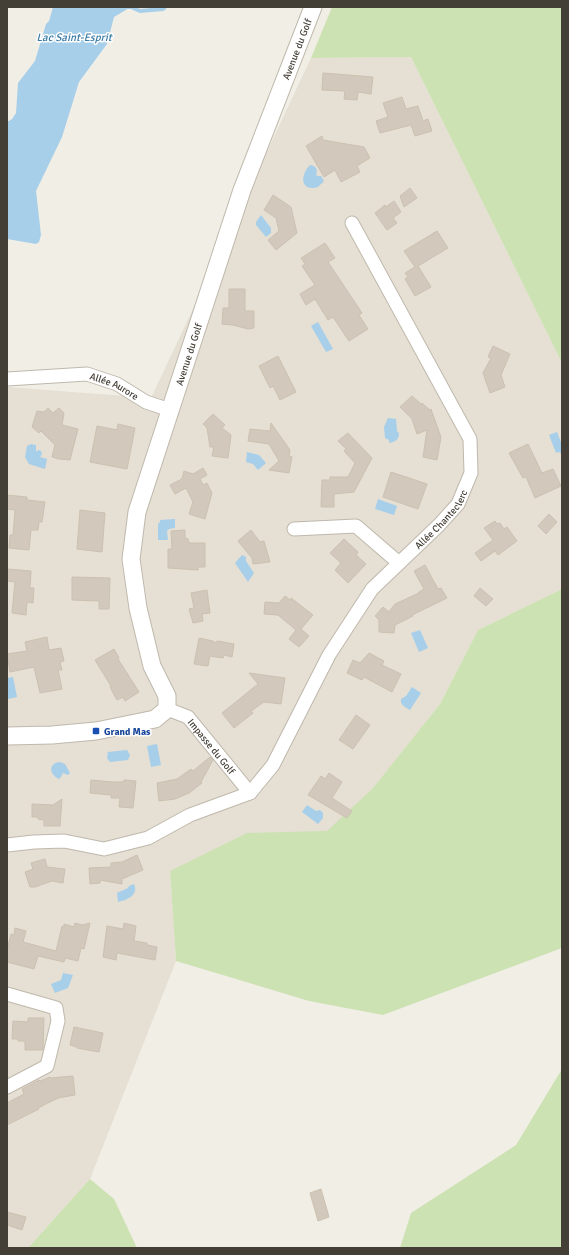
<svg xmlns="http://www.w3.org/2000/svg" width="569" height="1255" font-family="Signika,sans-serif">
  <rect width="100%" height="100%" fill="#f1eee6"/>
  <path fill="#e5dfd4" d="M411,57L562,363V589L478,630L440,704L339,831L170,871L176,961L90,1179L28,1248H7V387L151,398L311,58Z"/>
  <g fill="#cde2b2">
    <path d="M332,7H562V363L411,57L311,58Z"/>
    <path d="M562,589V948L383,1015L309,1001L176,961L170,871L247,833L327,831L373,788L440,704L478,630Z"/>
    <path d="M562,1069V1248H400L411,1213L516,1145Z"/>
    <path d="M90,1179L114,1199L137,1248H28Z"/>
  </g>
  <g fill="#a7cfe9">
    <path d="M53,7H131L114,17L107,44L79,82L62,137L36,191L41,235L39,242L36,244L7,239V122L12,119L16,113L18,83L35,61L46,24L49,21Z"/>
    <path d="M310,165C316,166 318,169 316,175L318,176H321L324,181L318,187C300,192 300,175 310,165Z"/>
    <path d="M261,215L271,228V233L266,237L256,225V222Z"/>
    <path d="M318,322L333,349L326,352L311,326Z"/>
    <path d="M388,418L396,419L397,431L399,433C399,440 395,442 389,443V440L385,438L384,427Z"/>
    <path d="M557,432L562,445L561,453L558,452L556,453L549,435Z"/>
    <path d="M31,444L36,445V452L38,450L41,451L42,454L40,457L47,459L45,469L29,464L25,457L27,446Z"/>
    <path d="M247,452L259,455L266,463L258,470L253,464L246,462Z"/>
    <path d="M378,499L397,506L394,515L375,509Z"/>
    <path d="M175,519V528L169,529L167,531L168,540H158V524L160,522V520Z"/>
    <path d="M242,555L246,557V561L254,573L248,582L235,563Z"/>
    <path d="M420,630L428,648L419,652L411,633Z"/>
    <path d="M13,677L17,697L8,699L7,678Z"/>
    <path d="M412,687L421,693L410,710C405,707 400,705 401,699L406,696Z"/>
    <path d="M157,744L161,765L151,767L147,746Z"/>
    <path d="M127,750L130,755L128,760L110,762L107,758L108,752Z"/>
    <path d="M60,762L65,764L70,773L68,775L63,773L61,777L59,779C49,774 48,763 60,762Z"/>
    <path d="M307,805L316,811L320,810L323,813V818L318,824L302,812Z"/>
    <path d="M134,884C139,895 127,900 118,902L117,893L128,888L129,886Z"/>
    <path d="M63,973L73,975L68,988L55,993L51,984L61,980Z"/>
  </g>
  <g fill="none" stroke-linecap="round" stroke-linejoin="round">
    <path stroke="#a7cfe9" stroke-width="4" d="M127,7H131L140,11L163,9L165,7"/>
  </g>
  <g fill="#d2c9bc" stroke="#ccc1b0">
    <path d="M323,73L373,77L371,94L358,92L357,100L344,99L345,91L322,90Z"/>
    <path d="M402,97L406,109L418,106L423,121L428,119L432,131L415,136L411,125L380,133L376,121L388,117L383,103Z"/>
    <path d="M322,136L323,140L364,147L370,158L357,166L360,172L341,182L335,170L324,177L306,146Z"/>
    <path d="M410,188L417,198L404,207L400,196Z"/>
    <path d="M273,195L291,207L297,233L276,250L268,240L279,231L276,218L264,210Z"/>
    <path d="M394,201L401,212L393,218L397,223L387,230L375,213L385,205L386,207Z"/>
    <path d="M437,231L448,248L418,266L431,287L415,296L405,279L408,277L405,273L415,267L404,251Z"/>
    <path d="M325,243L335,258L328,262L362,313L359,315L368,329L349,341L333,317L328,320L315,299L306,305L300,294L315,285L302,266L305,264L301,258Z"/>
    <path d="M229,289H245V311H254V328L248,329L233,325L222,324L223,308H229Z"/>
    <path d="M493,346L510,354L501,375L505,387L490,393L483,373L491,358L488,357Z"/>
    <path d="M278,356L296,392L280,400L273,386L270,388L259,366Z"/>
    <path d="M412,396L421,404L422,403L431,411V409L432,412L441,437L437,460L423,457L427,430L417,434L412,419L400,407Z"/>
    <path d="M48,408L53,413L59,408L64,413L62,425L78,429L70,460L59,459L52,457L55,445L41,431L39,433L32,427L37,411L44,412Z"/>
    <path d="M213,414L225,425L222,428L231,435L228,458L212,456L214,447H210L207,428L203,424Z"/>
    <path d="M271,423L290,450L289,456L292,457L289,473L269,470L279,461L269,444L248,441L250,429L270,431Z"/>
    <path d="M118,424L135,428L127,469L90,462L97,426L117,430Z"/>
    <path d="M348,433L372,458L354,492L334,494V507H321L322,480H330V477H348L355,463L344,451L346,449L338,441Z"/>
    <path d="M528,444L542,473L553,469L561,486L535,498L526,477L523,478L509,453Z"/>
    <path d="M203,468L207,475L200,479L203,485L207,483L212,493L205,519L189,514L193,502L186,488L175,494L170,485L182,479L184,471L193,474Z"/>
    <path d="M391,472L427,484L418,509L383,497Z"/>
    <path d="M7,495L27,497V500L45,502L42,522H39L38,530H31L29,550L9,548L10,535H13L15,510L7,509Z"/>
    <path d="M80,510L105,513L102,552L77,549Z"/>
    <path d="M549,514L557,522L546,534L538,526Z"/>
    <path d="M495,521L497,524L500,523L504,529L507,527L517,541L498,555L495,551L481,561L475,553L493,540L484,528Z"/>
    <path d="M185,530V538L188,539L189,543H205V567H198V570L168,568V549H172L171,531Z"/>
    <path d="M251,530L260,542L264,541L270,562L253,564L252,558L238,541Z"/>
    <path d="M344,539L358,552L356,555L366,564L348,583L335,570L341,563L330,553Z"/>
    <path d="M425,565L438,589L441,588L447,598L412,615L413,616L395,625L394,633L379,632V620L375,616L383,607L389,612L395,604L419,593V592L424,589L414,571Z"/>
    <path d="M7,569L31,571L30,588H34L33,603L27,602L26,615L12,613L15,582L7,581Z"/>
    <path d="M72,577L110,578L109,609H99V601L72,600Z"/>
    <path d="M480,588L493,599L486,606L474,596Z"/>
    <path d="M207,590L210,613L202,614L203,621L193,623L189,609L194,608L191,593Z"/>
    <path d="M285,596L290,600L291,598L313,615L301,629L309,636L299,647L289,639L296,630L278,615L264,614L265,602L279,603Z"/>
    <path d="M47,637L49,650L61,648L64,661L60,662L62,670H58L62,689L40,693L34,667L10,672L7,654L27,651L25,642Z"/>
    <path d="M199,638L213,641L214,643L218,641L234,644L232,657L224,655L223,658L210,656L208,666L194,664Z"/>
    <path d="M114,649L119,658L118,659L139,692L125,701L123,697L117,700L110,687L111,686L95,660Z"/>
    <path d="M369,653L384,661L382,665L401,674L392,692L364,677L362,680L347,673L353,660L360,663Z"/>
    <path d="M249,673L285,678L281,704L264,702L251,711L253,713L234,728L222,713L258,684Z"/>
    <path d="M356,715L370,725L353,749L339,740Z"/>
    <path d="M210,757L213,760L201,782L202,783L189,793L175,799L159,801L157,783L177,779L191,769L193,771Z"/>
    <path d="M329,773L342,782L332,798L352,811L347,818L308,795L321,776L325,779Z"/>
    <path d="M91,780L113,782H123L124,780L136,781L133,808L119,807L120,798H111V795L90,793Z"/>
    <path d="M62,799L60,826H44V820L38,819V817H32V804L53,805Z"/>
    <path d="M137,855L143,870L122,879V884L100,880V883L90,884L89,868L111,867V863L122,862Z"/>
    <path d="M45,859L47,867L65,869L63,883L52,881L35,887H30L25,872L33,869L31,863Z"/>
    <path d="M75,923L82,925L90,923L84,949L81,948L78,961L65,958L64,962L38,956L34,969L7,962V950L11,934L14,935L15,928L26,931L23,942L56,951L62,926L64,927V924L74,927Z"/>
    <path d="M124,923L136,926L134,941L147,943V945L157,947L155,960L117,953L116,960L103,957L107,926L123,929Z"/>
    <path d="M28,1018H44L43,1050H25V1041H18V1039H12L13,1021L28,1022Z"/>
    <path d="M74,1027L103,1033L99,1052L77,1048V1047L70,1045Z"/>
    <path d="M73,1076L75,1095L58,1098L38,1108L39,1109L7,1125V1103L24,1094L22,1089L39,1080L40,1081L50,1077L51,1078Z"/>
    <path d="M321,1189L329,1217L318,1221L310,1193Z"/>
    <path d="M7,1212L26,1217L22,1230L7,1225Z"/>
  </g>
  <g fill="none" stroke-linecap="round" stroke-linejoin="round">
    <g stroke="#bfb8ac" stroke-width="15">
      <g id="minor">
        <path id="s1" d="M7,379L87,374L117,384L146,402L170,410"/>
        <path d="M294,529L356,526L399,563"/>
        <path id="s2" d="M167,709L188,717L250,793"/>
        <path id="s3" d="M7,845L34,842L64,841L104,849L148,838L190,815L250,793L273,765L329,655L372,589L439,525L458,504L471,473L470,439L352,223"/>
        <path d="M7,994L56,1008L58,1021L47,1066L7,1087"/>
      </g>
    </g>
    <g stroke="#bfb8ac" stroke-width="19">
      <g id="tertiary">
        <path id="s4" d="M7,736L52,735L96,731L155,719L167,709V696L152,666L138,608L131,559L137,512L242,190L313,7"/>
      </g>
    </g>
    <use href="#minor" stroke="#fff" stroke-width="13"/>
    <use href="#tertiary" stroke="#fff" stroke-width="17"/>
  </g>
  <rect fill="#1a4fb4" stroke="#fff" stroke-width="1.5" x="92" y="727" width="8" height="8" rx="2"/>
  <g text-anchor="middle" stroke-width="3" stroke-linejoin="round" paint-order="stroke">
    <g font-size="10" fill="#433e36" stroke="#fff">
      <text dy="4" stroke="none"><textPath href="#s4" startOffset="858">Avenue du Golf</textPath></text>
      <text dy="4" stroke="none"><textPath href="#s4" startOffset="534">Avenue du Golf</textPath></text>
      <text dy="4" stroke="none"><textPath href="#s1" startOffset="110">Allée Aurore</textPath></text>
      <text dy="4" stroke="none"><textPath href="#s3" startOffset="592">Allée Chanteclerc</textPath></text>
      <text dy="4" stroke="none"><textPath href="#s2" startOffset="60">Impasse du Golf</textPath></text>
    </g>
    <g font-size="10" font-weight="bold" fill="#164399" stroke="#fff" text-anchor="start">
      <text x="104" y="735">Grand Mas</text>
    </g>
    <g font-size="11" font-style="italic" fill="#387aa6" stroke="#fff">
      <text x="74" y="41">Lac Saint-Esprit</text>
    </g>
  </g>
  <rect width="569" height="1255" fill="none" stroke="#433e36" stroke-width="16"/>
</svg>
